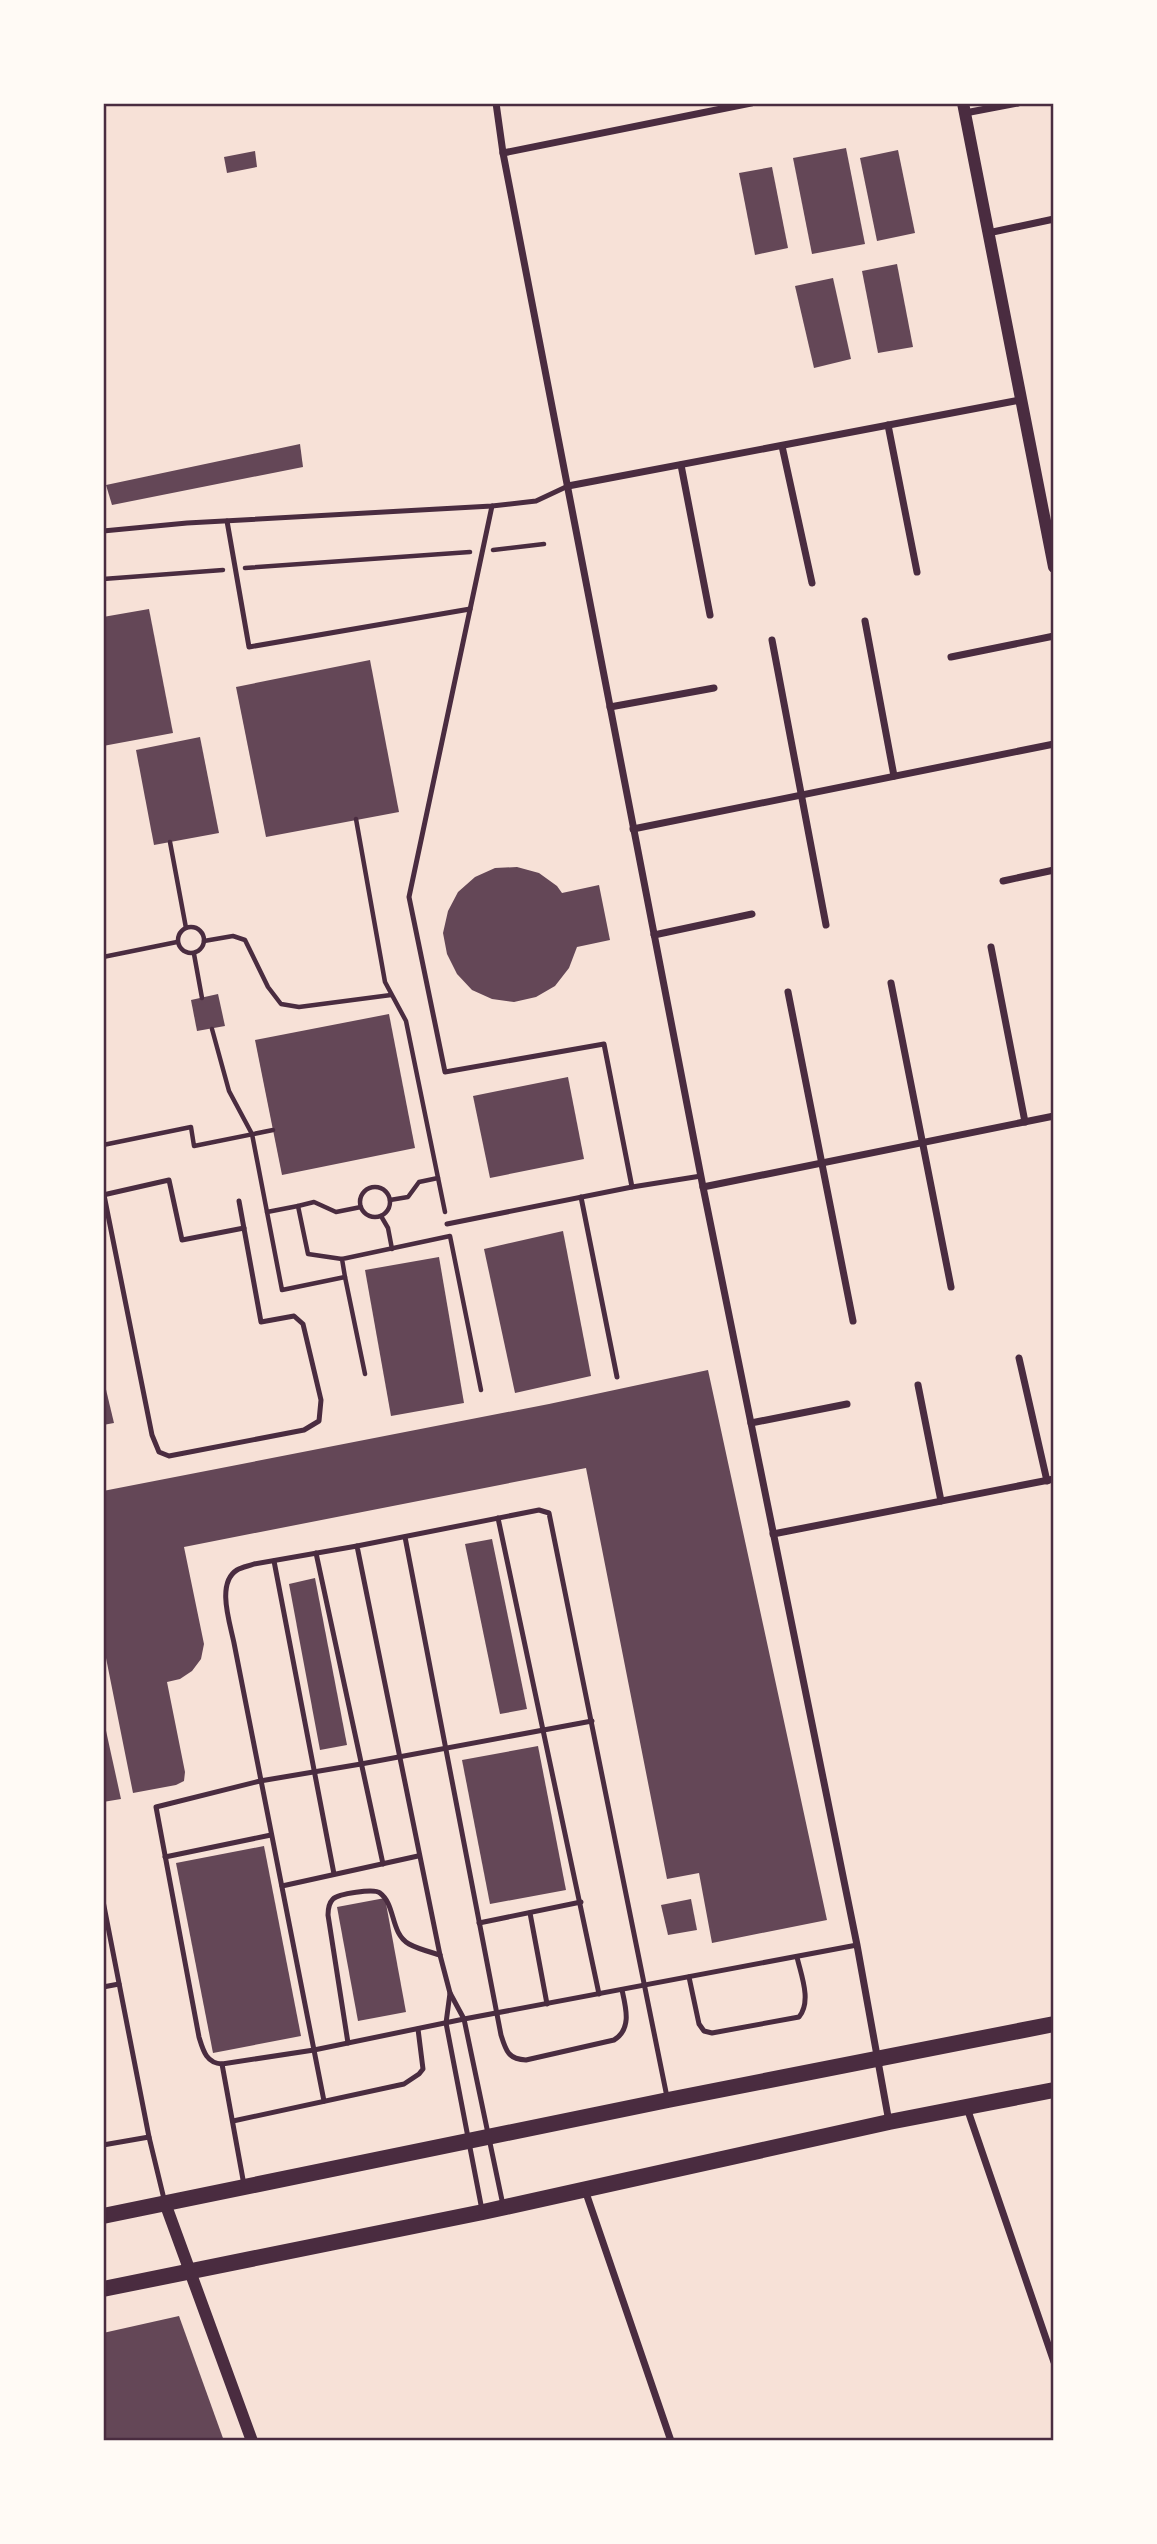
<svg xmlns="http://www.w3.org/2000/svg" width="1157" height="2544" font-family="'Public Sans',sans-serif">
  <rect width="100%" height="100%" fill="#f7e1d7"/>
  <g fill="#644757">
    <path d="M846,148L865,244L812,254L793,158Z"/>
    <path d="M898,150L915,233L877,241L860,158Z"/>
    <path d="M255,151L257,167L227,173L224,157Z"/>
    <path d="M772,167L788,248L755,255L739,173Z"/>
    <path d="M897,264L913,347L878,353L862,271Z"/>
    <path d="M833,278L851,359L814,368L795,286Z"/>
    <path d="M300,444L303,467L112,505L106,485Z"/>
    <path d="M149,609L173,733L103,746V617Z"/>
    <path d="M370,660L399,812L266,837L236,687Z"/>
    <path d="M200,737L219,833L154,845L136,750Z"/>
    <path d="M517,867L539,873L557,886L562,893L599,885L610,940L577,947L569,968L555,986L536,997L514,1002L492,999L472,990L457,974L447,954L443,933L448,911L458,892L475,877L495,868Z"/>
    <path d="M218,994L225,1026L197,1031L191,1000Z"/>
    <path d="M389,1014L415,1148L282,1175L255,1040Z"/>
    <path d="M568,1077L584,1159L490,1178L473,1096Z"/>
    <path d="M563,1231L591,1376L515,1393L484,1249Z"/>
    <path d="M439,1257L464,1403L391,1416L365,1270Z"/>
    <path d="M708,1370L827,1920L712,1943L699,1873L667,1879L586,1468L184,1547L204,1644L201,1659L192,1671L180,1679L167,1682L185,1772L184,1781L176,1785L133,1793L103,1643V1491L549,1404Z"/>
    <path d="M103,1377L114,1423L103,1425Z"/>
    <path d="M492,1539L527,1709L500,1714L465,1544Z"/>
    <path d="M315,1578L347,1745L320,1750L289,1584Z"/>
    <path d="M103,1717L121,1799L103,1802Z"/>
    <path d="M538,1746L566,1890L490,1904L462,1760Z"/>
    <path d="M264,1846L301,2036L213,2053L176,1863Z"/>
    <path d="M385,1898L406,2012L358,2021L337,1907Z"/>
    <path d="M691,1899L697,1930L668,1935L661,1905Z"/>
    <path d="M179,2316L224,2441H103V2333Z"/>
  </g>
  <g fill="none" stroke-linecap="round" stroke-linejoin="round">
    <g stroke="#4a2c40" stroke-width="4.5">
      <path d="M493,550L544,544"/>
      <path d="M245,568L470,552"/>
      <path d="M103,579L223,570"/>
      <path d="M356,819L385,982L406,1021L445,1212"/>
      <path d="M170,842L186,928"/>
      <circle cx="191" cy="940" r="13"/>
      <path d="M204,941L233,936L245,940L268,987L281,1004L299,1007L391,995"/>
      <path d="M194,954L202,998"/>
      <path d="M103,957L177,942"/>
      <path d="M212,1029L229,1091L252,1134L282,1290L345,1277L365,1374"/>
      <path d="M103,1145L191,1127L194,1146L273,1130"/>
      <circle cx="375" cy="1202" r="15"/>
      <path d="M390,1200L408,1197L419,1182L438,1178"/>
      <path d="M298,1206L314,1202L336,1212L361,1207"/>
      <path d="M267,1212L298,1206L308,1254L342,1259"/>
      <path d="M381,1216L388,1228L392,1249"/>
      <path d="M345,1277L342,1259L450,1236L481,1390"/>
    </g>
    <g stroke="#4a2c40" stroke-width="5">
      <path d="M492,506L409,897L445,1072L604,1044L632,1187"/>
      <path d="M227,521L249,647L470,609"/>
      <path d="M103,531L187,523L492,506L536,501L568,486"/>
      <path d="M103,1195L169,1180L182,1240L244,1228"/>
      <path d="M104,1195L152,1435L159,1452L169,1456L304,1430L319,1421L321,1400L303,1324L294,1316L261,1322L239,1201"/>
      <path d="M581,1197L617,1377"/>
      <path d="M447,1224L632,1187L701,1176"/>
      <path d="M498,1518L599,1994"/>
      <path d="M405,1537L501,2035C506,2051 508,2059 526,2060L614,2040C632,2029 626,2008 622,1990"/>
      <path d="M316,1553L383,1864"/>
      <path d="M274,1561L334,1874"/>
      <path d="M592,1721L361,1764L260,1781L156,1807L199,2037C203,2050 206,2063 222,2064L314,2050L464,2019L857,1945"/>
      <path d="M165,1857L271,1835"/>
      <path d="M282,1886L418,1856"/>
      <path d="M103,1901L149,2137L164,2199"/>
      <path d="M530,1913L547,2004"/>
      <path d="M479,1923L581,1902"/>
      <path d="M689,1977L699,2024L704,2031L712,2033L799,2017C812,2001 801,1975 797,1957"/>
      <path d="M103,1987L119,1984"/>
      <path d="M450,1993L446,2023L482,2210"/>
      <path d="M348,2043L328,1915C328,1910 329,1903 333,1899C338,1894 374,1888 380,1893C396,1905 390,1933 409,1944C418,1949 430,1952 440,1955"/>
      <path d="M222,2064L244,2185"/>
      <path d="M324,2101L234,1643C230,1623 216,1583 237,1570C242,1567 249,1566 254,1564L357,1546"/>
      <path d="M233,2121L404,2084L419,2074L423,2069L418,2029"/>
      <path d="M103,2145L149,2137"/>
      <path d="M503,2205L464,2019L450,1993L440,1955L357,1546L539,1510L549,1513L667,2097"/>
    </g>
    <g stroke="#4a2c40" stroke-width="7">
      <path d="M496,103L503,153L703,1187L857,1945L889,2122"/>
      <path d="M965,113L1018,103"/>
      <path d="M503,153L751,103"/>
      <path d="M988,233L1054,219"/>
      <path d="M888,425L917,572"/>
      <path d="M782,446L812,583"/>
      <path d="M681,465L710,615"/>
      <path d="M568,486L1020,400"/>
      <path d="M865,621L894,776"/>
      <path d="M772,640L826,925"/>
      <path d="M951,657L1054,636"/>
      <path d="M610,707L714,688"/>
      <path d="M633,829L1054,744"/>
      <path d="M1003,881L1054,870"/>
      <path d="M654,935L752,914"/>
      <path d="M991,947L1025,1122"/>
      <path d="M891,983L951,1287"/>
      <path d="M788,992L853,1321"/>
      <path d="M703,1187L1054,1116"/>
      <path d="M1019,1358L1047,1481"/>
      <path d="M918,1385L941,1501"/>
      <path d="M751,1423L847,1404"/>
      <path d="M773,1534L1054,1479"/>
      <path d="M967,2108L1054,2362"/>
      <path d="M585,2190L671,2441"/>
    </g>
    <g stroke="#4a2c40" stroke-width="12">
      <path d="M963,103L1054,567"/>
      <path d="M165,2203L252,2441"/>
    </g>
    <g stroke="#4a2c40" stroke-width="16">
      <path d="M103,2216L668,2100L1054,2024"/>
      <path d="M103,2289L483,2212L889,2122L1054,2090"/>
    </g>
  </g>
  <rect width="1157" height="2544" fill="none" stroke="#fffaf5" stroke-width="210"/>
  <rect x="105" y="105" width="947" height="2334" fill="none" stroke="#4a2c40" stroke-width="2.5"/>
</svg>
